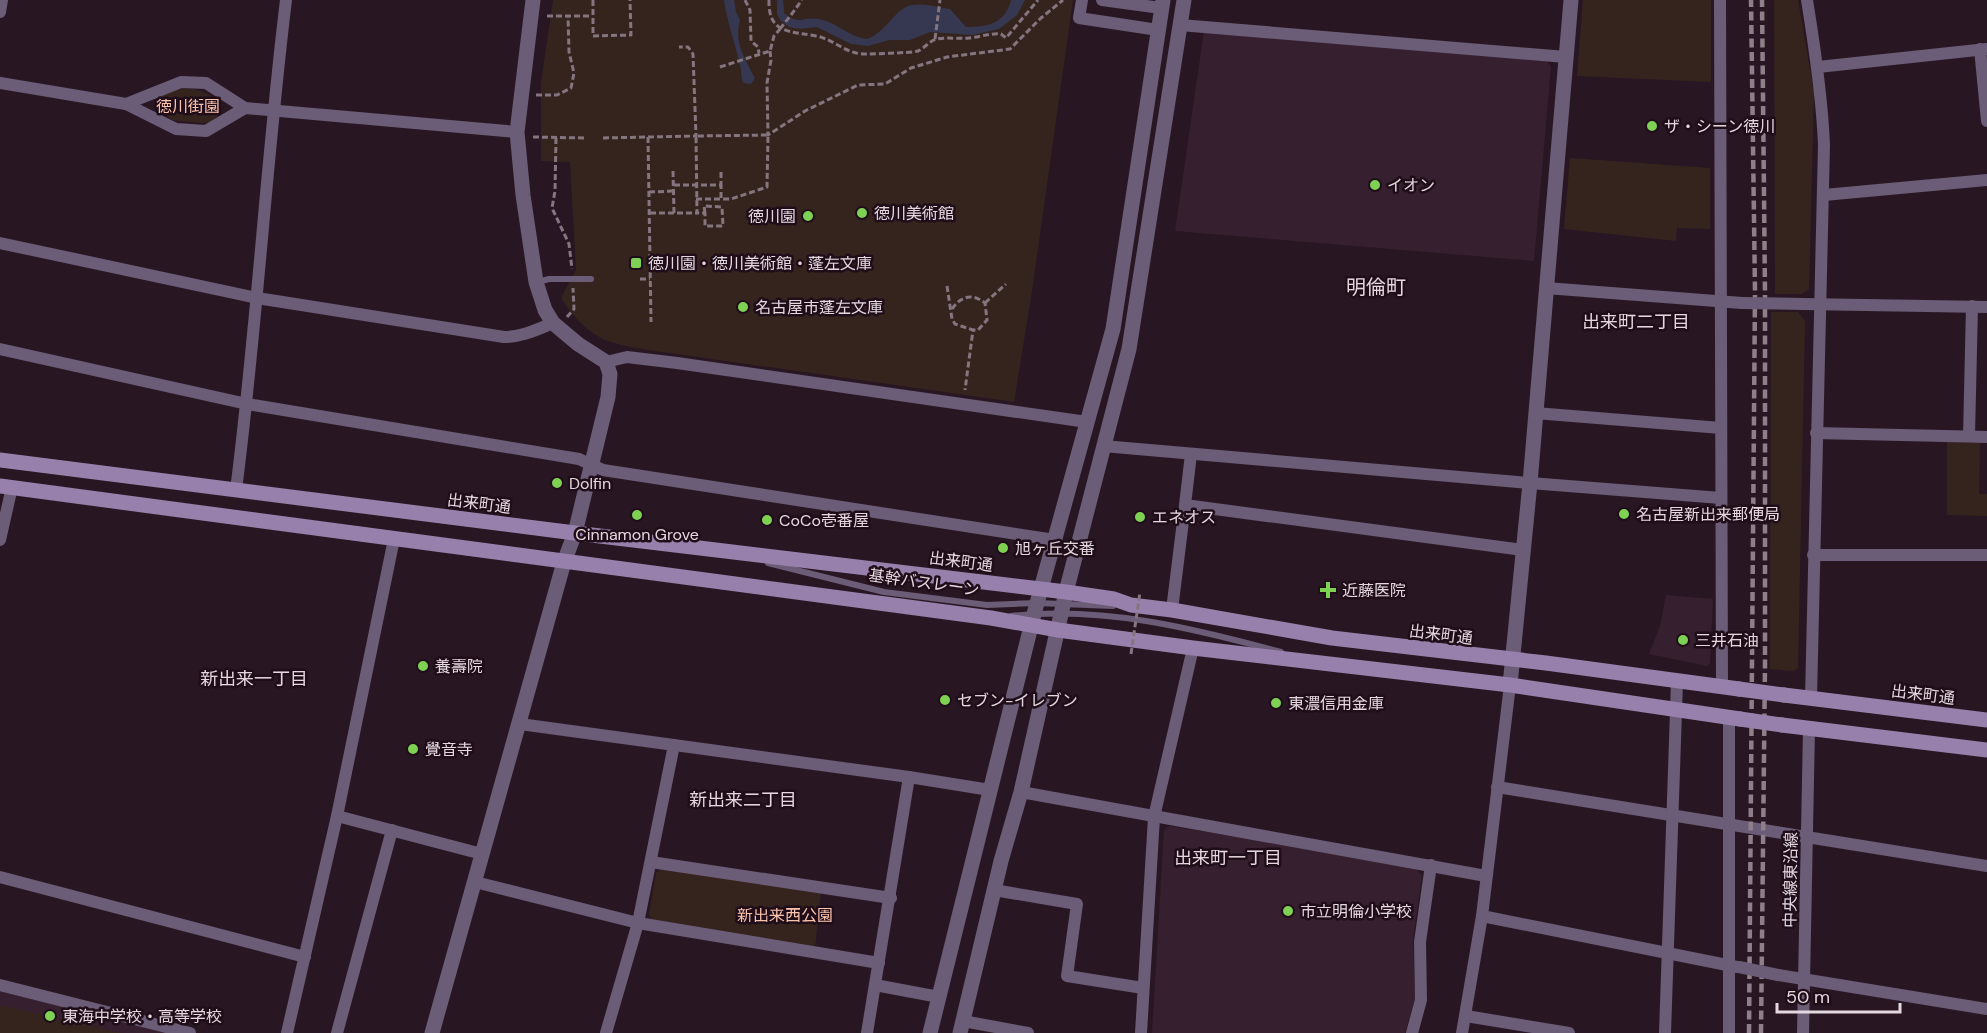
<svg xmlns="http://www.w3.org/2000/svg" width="1987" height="1033" font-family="'DM Sans','Noto Sans JP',sans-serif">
  <rect width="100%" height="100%" fill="#281723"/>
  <g fill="#361f2e">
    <path d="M1204,31L1546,60L1551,67L1534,261L1175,231Z"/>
    <path d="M1666,595L1713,599L1710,663L1707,666L1649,654L1660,626Z"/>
    <path d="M1169,826L1413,865L1422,876L1413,940L1415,999L1405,1033H1152L1164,830Z"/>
    <path d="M0,991L168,1033H0Z"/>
  </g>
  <g fill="#35241e">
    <path d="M553,0H1073L1032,291L1014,402L649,350C637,348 623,346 611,342C591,336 572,316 561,298L576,270L570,162L541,161V83Z"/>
    <path d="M1583,0H1711V82L1577,76Z"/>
    <path d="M1774,0H1798L1814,93L1809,289L1802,294H1775Z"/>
    <path d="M190,88C203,91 214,95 221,107L218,116L210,122L202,123L172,120L156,107C156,92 177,89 190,88Z"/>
    <path d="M1570,158L1710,168V229L1677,228L1676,241L1564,229Z"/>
    <path d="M1771,312H1798L1805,321L1798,668L1793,671L1770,669Z"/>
    <path d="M1947,442L1980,443L1979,494H1987V516L1947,515Z"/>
    <path d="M663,868L821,892L815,948L652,921L649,914L656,873Z"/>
    <path d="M0,1005L122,1033H0Z"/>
  </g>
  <g fill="#353850">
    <path d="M724,0H734L736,12L740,20C734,43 744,57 755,78L751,84L744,83C740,77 742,71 740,65C735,43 727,22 724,0Z"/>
    <path d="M777,0H783L784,13C799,26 802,16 819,19C836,22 849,37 867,39C887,32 895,8 912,5C924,3 938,7 950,9L966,27C988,27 1005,24 1011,0H1025L1017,15L999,29L972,35L930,32L910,40H889L868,46L851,44L817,27L800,29L789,27L780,20L777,14Z"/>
  </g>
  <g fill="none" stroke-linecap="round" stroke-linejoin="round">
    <g stroke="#84757f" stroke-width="3" stroke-dasharray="6 3" stroke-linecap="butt">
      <path d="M593,0V36L631,35L630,0"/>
      <path d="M745,0L750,10L751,41L758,47L759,53"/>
      <path d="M769,0C768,34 790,31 816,36C833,39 845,53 863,54C871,54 911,53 918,51C925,48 930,40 937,39C947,37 959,39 969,38C980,37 990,33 1001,34L1006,38L1038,0"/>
      <path d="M791,15L802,0"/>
      <path d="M547,16H592"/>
      <path d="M935,39L940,0"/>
      <path d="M770,51L771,60L767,83L768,135L805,111L858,85L885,84L911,68L947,57L1010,49L1041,18L1063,0"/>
      <path d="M720,67L770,51L774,36L780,29"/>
      <path d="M536,95H557L571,88L574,73L569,52L568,16"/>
      <path d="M533,137L585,138"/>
      <path d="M648,137L696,136L693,54L688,47H679"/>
      <path d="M556,138L555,191L552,208L569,244L572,269"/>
      <path d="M603,138L648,137L651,322"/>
      <path d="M673,171L674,213"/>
      <path d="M674,185H721V170"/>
      <path d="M649,192L674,191"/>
      <path d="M696,199H721"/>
      <path d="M650,213H697"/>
      <path d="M705,213L704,206L722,207L723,226H705V213H697L696,136L768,135L767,187L731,199H721V185"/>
      <path d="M640,279H650"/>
      <path d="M947,286L952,319L955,324L973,330L965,390"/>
      <path d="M985,303L1006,284"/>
      <path d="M952,309C961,296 972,293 985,303L987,320L978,330H973"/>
      <path d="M567,317L574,309L573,288"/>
    </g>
    <g stroke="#6b5c77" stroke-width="6">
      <path d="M537,282L549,279H591"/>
      <path d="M768,563L884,592L987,605L1037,603L1113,606"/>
      <path d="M1011,616C1104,606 1192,628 1281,652"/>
    </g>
    <g stroke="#6b5c77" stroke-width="12">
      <path d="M1082,0L1079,18L1158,30"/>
      <path d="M1102,0L1161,8"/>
      <path d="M1720,0L1722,687"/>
      <path d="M1807,0C1815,49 1822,96 1824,145L1811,698"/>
      <path d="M0,12L2,0"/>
      <path d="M1180,25L1566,57"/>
      <path d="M1980,49L1987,121"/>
      <path d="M1818,67L1987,49"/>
      <path d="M0,83L126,104L176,129L206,131L245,108"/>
      <path d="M126,104L181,82L206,83L245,108L517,132"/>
      <path d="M1824,195L1987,180"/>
      <path d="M0,243L257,298L504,337C522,337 536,330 553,323"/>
      <path d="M1546,288L1742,303"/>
      <path d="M1803,304L1987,307"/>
      <path d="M0,349L247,404L579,459L603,470L1055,540"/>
      <path d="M606,362L627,357L677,363L1087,422"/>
      <path d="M1535,413L1721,428"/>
      <path d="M1816,433L1987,437"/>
      <path d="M1969,436L1972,306"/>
      <path d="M1103,446L1530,483L1721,498"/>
      <path d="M1191,454L1185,505L1523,550"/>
      <path d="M236,490C257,327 266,163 286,0"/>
      <path d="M0,540L12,487"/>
      <path d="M1813,555H1987"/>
      <path d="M1172,610L1185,505"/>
      <path d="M520,724L909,777L990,790"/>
      <path d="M1497,787L1987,866"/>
      <path d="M1021,792L1486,876"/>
      <path d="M337,816L482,854"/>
      <path d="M651,862L891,898"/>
      <path d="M0,877L305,957"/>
      <path d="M475,882L638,923L879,963"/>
      <path d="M994,890L1077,904L1067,976L1143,988"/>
      <path d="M1482,916L1737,967"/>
      <path d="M1778,975L1987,1009"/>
      <path d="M0,985L190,1033"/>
      <path d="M875,985L939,997"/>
      <path d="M1466,1016L1569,1033"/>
      <path d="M963,1021L1028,1033"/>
      <path d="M287,1033L337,816L394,539"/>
      <path d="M337,1033L392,830"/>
      <path d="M606,1033L638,923L674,745"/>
      <path d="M867,1033L909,777"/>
      <path d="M1141,1033L1154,817L1193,648"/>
      <path d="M1412,1033L1421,1000L1420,942L1431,865"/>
      <path d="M1462,1033L1482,916L1510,685"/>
      <path d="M1665,1033L1677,682"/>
      <path d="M1729,1033V717"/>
      <path d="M1803,1033L1809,729"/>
    </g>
    <g stroke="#6b5c77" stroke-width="15">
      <path d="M1510,685L1530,483L1571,0"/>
      <path d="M432,1033L564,562L575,533L608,397L610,374L606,362L578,344L553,323L545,310L536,282L523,195L517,132L533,0"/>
      <path d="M930,1033L1034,614L1113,329L1163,0"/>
      <path d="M960,1033L1001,861L1021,792L1066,592L1129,349L1184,0"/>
    </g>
    <g stroke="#9780ab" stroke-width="15">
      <path d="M0,460L575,533L1066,592L1114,599L1131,605L1172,610L1332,638L1546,663L1739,689"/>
      <path d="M0,486L991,618L1058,630L1193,648L1510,685L1740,719"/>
      <path d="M1784,695L1987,720"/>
      <path d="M1782,725L1987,750"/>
    </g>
    <g stroke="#8e7f89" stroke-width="4.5" stroke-dasharray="9 4.5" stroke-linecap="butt">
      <path d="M1749,1033L1755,291L1751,0"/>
      <path d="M1761,1033L1765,665V293L1762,0"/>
    </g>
    <g stroke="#84757f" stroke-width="3" stroke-dasharray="6 3" stroke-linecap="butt">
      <path d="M780,29L791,15"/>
      <path d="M1131,654L1140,592"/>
    </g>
    <g stroke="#6b5c77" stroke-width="12">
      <path d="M1742,303L1803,304"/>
      <path d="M1739,967L1778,975"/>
    </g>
    <g stroke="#9780ab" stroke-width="15">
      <path d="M1739,689L1784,695"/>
      <path d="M1740,719L1782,725"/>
    </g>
  </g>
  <g fill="#7ed153" stroke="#1f0e19" stroke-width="2">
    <circle cx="1652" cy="126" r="6"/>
    <circle cx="1375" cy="185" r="6"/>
    <circle cx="862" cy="213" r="6"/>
    <circle cx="808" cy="216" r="6"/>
    <rect x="630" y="257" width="12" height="12" rx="3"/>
    <circle cx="743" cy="307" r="6"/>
    <circle cx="557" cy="483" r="6"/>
    <circle cx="1624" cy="514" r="6"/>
    <circle cx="637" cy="515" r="6"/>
    <circle cx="1140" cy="517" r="6"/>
    <circle cx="767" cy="520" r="6"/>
    <circle cx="1003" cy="548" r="6"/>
    <path d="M1325 581h6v6h6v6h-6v6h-6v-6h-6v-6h6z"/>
    <circle cx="1683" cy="640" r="6"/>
    <circle cx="423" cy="666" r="6"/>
    <circle cx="945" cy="700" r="6"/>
    <circle cx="1276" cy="703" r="6"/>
    <circle cx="413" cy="749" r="6"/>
    <circle cx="1288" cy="911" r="6"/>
    <circle cx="50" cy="1016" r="6"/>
  </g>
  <g text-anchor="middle" stroke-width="5" stroke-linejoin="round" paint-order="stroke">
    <g font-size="16" fill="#fcc3ad" stroke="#1f0e19">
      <text x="188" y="112">徳川街園</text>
      <text x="785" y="921">新出来西公園</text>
    </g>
    <g font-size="16" fill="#e4d7df" stroke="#1f0e19" text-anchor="start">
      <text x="1664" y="132">ザ・シーン徳川</text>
      <text x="1387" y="191">イオン</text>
      <text x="874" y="219">徳川美術館</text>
      <text x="796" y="222" text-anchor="end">徳川園</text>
      <text x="648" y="269">徳川園・徳川美術館・蓬左文庫</text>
      <text x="755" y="313">名古屋市蓬左文庫</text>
      <text x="569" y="489">Dolfin</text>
      <text x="1636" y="520">名古屋新出来郵便局</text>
      <text x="1152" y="523">エネオス</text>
      <text x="779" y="526">CoCo壱番屋</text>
      <text x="637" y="540" text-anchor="middle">Cinnamon Grove</text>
      <text x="1015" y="554">旭ヶ丘交番</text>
      <text x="1342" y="596">近藤医院</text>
      <text x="1695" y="646">三井石油</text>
      <text x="435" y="672">養壽院</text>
      <text x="957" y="706">セブン-イレブン</text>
      <text x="1288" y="709">東濃信用金庫</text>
      <text x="425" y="755">覺音寺</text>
      <text x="1300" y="917">市立明倫小学校</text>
      <text x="62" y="1022">東海中学校・高等学校</text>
    </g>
    <g font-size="16" fill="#e4d7df" stroke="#1f0e19">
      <text transform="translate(479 503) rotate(7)" y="6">出来町通</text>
      <text transform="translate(961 561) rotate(7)" y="6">出来町通</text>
      <text transform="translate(924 582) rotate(8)" y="6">基幹バスレーン</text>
      <text transform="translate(1441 634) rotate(7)" y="6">出来町通</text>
      <text transform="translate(1923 694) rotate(7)" y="6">出来町通</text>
      <text transform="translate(1790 880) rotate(-89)" y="6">中央線東沿線</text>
    </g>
    <g font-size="18" fill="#e4d7df" stroke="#1f0e19">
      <text x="1636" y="328">出来町二丁目</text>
      <text x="254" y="685">新出来一丁目</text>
      <text x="743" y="806">新出来二丁目</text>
      <text x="1228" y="864">出来町一丁目</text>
    </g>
    <g font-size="20" fill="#e4d7df" stroke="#1f0e19">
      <text x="1376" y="294">明倫町</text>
    </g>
  </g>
  <path d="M1777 1003v9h123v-9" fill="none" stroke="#e4d7df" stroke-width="3"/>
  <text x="1786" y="1003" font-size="18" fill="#e4d7df" stroke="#1f0e19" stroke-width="4.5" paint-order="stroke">50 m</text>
</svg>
